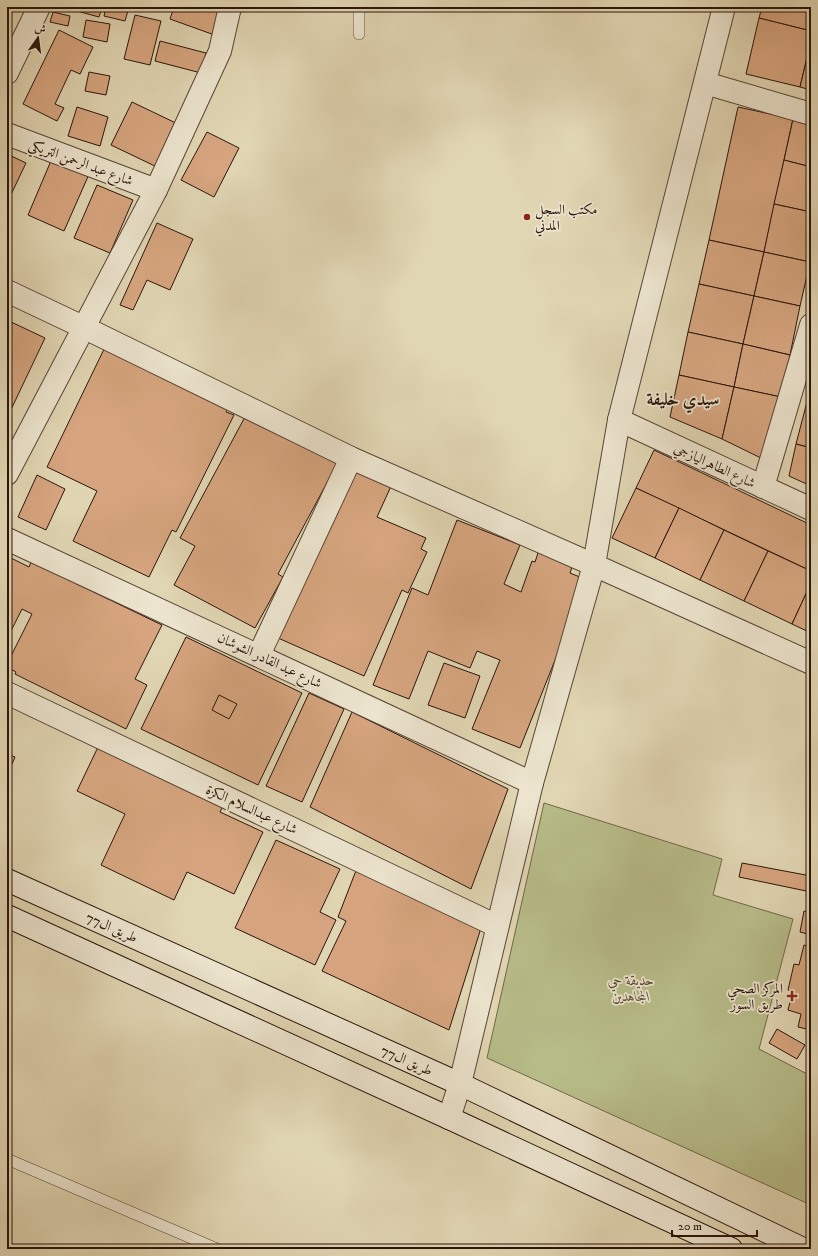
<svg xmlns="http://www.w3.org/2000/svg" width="818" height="1256" font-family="'IM FELL DW Pica',Amiri,serif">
  <rect width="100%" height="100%" fill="#e1d6b3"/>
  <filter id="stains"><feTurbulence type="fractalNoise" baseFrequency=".005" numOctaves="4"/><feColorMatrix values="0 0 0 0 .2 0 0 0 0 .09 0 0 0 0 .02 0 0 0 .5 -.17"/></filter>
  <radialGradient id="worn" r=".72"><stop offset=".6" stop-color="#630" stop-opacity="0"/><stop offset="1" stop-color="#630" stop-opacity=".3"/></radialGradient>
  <path fill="#b7bc89" stroke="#71684a" d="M544,803L722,859L713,895L793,919L759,1049L811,1076V1205L487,1058Z"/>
  <g fill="#d6a57f" stroke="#2b150c">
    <path d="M62,7H102L99,17Z"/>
    <path d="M106,7H129L125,21L104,16Z"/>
    <path d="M174,7H215L228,12L220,37L170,19Z"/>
    <path d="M762,7H811V31L759,18Z"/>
    <path d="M53,12L70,16L68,26L50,22Z"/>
    <path d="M135,15L161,21L150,65L124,59Z"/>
    <path d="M759,18L811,31V41L800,87L746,74Z"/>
    <path d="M86,20L110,24L107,42L83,37Z"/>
    <path d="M59,30L93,47L80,74L71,70L55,104L64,108L57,121L23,104Z"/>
    <path d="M160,41L206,53L201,73L155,61Z"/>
    <path d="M811,41V90L800,87Z"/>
    <path d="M89,72L110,76L106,95L85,91Z"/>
    <path d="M132,102L180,125L159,168L111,145Z"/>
    <path d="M77,107L108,117L100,146L68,136Z"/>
    <path d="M738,107L793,119L764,252L709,240Z"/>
    <path d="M793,119L811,123V167L784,160Z"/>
    <path d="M207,132L239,148L214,197L181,180Z"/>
    <path d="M7,154L26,163L7,203Z"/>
    <path d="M53,156L90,172L64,231L28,215Z"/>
    <path d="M784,160L811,167V212L774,204Z"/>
    <path d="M97,185L133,200L110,253L74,238Z"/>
    <path d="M774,204L811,212L810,262L764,252Z"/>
    <path d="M157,223L193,239L170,290L147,280L133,310L120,305Z"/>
    <path d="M709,240L764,252L754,296L699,284Z"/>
    <path d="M764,252L810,262L800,306L754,296Z"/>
    <path d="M699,284L754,296L743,344L688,332Z"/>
    <path d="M754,296L800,306L790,355L743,344Z"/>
    <path d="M7,320L45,338L7,418Z"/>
    <path d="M688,332L743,344L734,387L679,375Z"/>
    <path d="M107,343L231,403L226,412L234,415L176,532L172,530L149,577L73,541L97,491L47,467Z"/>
    <path d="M743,344L790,355L781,397L734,387Z"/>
    <path d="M679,375L734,387L722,439L670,417Z"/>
    <path d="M734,387L781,397L765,460L722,439Z"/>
    <path d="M808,398L811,399V448L796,444Z"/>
    <path d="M246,415L337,464L278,574L283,577L255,628L174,585L195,546L180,538Z"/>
    <path d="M796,444L811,448V486L789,476Z"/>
    <path d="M654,450L811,525V571L636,488Z"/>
    <path d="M355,467L392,484L377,517L426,538L421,549L427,552L408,593L402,590L364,676L278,638Z"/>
    <path d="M37,475L65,489L46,530L18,517Z"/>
    <path d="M636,488L679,508L655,558L612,538Z"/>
    <path d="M679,508L724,530L700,580L655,558Z"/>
    <path d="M457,520L520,545L504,584L521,592L532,561L535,562L539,550L573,564L570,573L587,580L520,748L472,729L500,660L477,651L470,668L428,651L409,699L373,685L412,588L428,595Z"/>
    <path d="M724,530L768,551L744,601L700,580Z"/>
    <path d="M768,551L811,571V583L792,624L744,601Z"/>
    <path d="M7,556L29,567L32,560L76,581L75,583L162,625L135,679L147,685L126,729L15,674L16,672L7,667V664L32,614L22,609L7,639Z"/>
    <path d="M811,583V633L792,624Z"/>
    <path d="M186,637L302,693L258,785L141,729Z"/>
    <path d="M444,663L480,676L465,718L428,705Z"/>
    <path d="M309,693L344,709L302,802L266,786Z"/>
    <path d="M219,695L237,704L229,719L212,710Z"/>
    <path d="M352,712L508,789L471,889L310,807Z"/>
    <path d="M98,747L223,806L220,812L263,832L234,894L187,872L174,900L101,865L125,814L77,791Z"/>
    <path d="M7,754L15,757L7,776Z"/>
    <path d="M276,840L340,869L320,912L336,920L315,965L235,928Z"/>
    <path d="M742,863L811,876V892L739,877Z"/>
    <path d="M357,868L481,928L449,1030L322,971L346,921L338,917Z"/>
    <path d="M804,911L811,913V935L800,932Z"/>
    <path d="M804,945L811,947V1030L798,1027L801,1014L788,1010L793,991L788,990L794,964L799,965Z"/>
    <path d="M777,1029L805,1045L797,1059L769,1043Z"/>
  </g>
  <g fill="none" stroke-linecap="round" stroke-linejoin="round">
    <g stroke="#584536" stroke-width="12">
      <g id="service">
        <path d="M359,34V7"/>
        <path d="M7,1159L217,1249"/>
      </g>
    </g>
    <g stroke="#584536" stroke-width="24">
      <g id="minor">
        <path d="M7,73L39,7"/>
        <path d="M705,83L811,114"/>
        <path d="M7,134L156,190"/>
        <path d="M7,291L83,327L351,458L594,565L811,663"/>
        <path d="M619,420L811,509"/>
        <path d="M7,474L156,190L220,51L230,7"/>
        <path d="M763,487L811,325"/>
        <path d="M7,539L532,783"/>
        <path d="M259,655L351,458"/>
        <path d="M7,693L497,926"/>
        <path d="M449,1118L460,1084L532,783L594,565L619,420L724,7"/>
      </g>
    </g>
    <g stroke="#2b150c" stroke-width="24">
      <g id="secondary">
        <path d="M7,880L460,1084L803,1249"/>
        <path d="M7,916L449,1118L731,1249"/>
      </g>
    </g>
    <use href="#service" stroke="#ece4ce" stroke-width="11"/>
    <use href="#minor" stroke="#ece4ce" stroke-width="22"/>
    <use href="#secondary" stroke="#ece4ce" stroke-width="22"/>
  </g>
  <g fill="#8f2418" stroke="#ece4ce" stroke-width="1.5">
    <circle cx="527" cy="217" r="4"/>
    <path d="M790 990h4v4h4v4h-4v4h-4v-4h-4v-4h4z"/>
  </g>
  <g text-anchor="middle" stroke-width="3.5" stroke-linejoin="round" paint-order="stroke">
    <g font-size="14" fill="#2b150c" stroke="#ece4ce">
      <text transform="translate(81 162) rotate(20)" y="5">شارع عبد الرحمن التريكي</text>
      <text transform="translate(715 465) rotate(25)" y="5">شارع الطاهراليازجي</text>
      <text transform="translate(270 660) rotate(25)" y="5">شارع عبد القادر الشوشان</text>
      <text transform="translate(252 809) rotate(25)" y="5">شارع عبدالسلام الكزة</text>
      <text transform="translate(112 927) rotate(24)" y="5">طريق ال77</text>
      <text transform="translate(407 1060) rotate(24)" y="5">طريق ال77</text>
    </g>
    <g font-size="14" fill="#2b150c" stroke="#ece4ce" text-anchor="start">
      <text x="535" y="214">مكتب السجل<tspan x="535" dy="16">المدني</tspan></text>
      <text x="783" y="993" text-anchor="end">المركز الصحي<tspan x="783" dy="16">طريق السور</tspan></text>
    </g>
    <g font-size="14" font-style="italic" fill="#554732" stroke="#ece4ce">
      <text x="631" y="985">حديقة حي<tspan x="631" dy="16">المجاهدين</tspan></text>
    </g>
    <g font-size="18" font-weight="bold" fill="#2b150c" stroke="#ece4ce">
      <text x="683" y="405">سيدي خليفة</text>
    </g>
  </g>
  <rect width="818" height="1256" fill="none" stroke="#e1d6b3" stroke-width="24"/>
  <rect x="8" y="8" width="802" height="1240" fill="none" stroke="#2b150c" stroke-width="2"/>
  <rect x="12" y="12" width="794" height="1232" fill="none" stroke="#2b150c"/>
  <g transform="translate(38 38) rotate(14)" stroke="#ece4ce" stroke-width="3" paint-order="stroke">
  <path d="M0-3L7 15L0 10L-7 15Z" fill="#2b150c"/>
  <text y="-6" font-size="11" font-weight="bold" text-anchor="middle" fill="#2b150c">ش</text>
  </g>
  <path d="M672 1230v6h85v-6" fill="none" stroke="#2b150c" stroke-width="2"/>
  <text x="678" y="1230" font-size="12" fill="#2b150c" stroke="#ece4ce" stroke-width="3" paint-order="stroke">20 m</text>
  <rect width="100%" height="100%" filter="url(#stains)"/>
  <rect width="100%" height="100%" fill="url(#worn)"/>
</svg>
